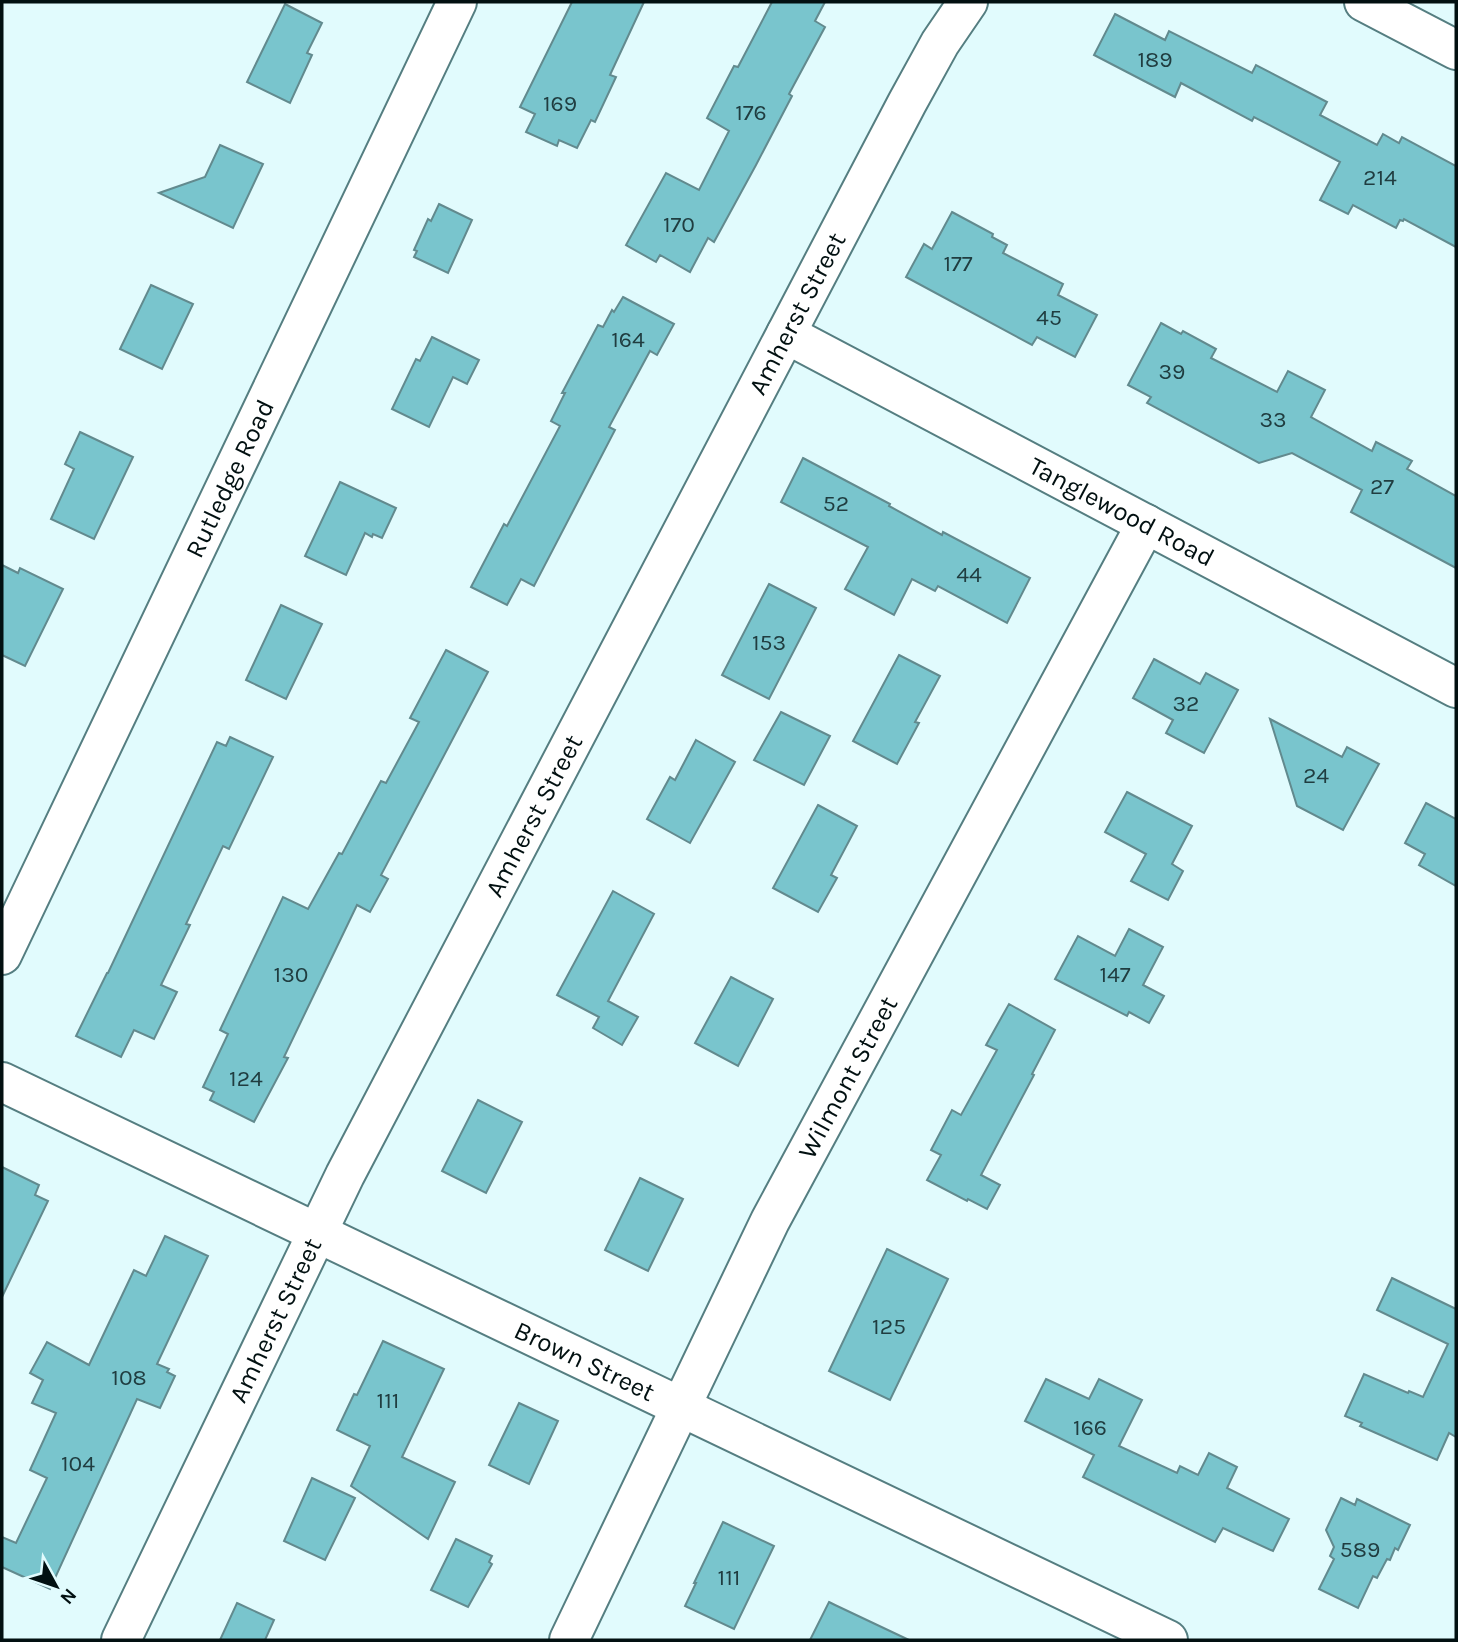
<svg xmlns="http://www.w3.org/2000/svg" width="1458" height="1642" font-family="Karla,sans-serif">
  <rect width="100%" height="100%" fill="#e1fbfd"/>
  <g fill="#79c5cd" stroke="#628a8e" stroke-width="2">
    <path d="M572,2H644L610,75L616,77L595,122L591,120L577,148L559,140L557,146L526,132L535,114L520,107Z"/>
    <path d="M772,2H825L815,21L825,27L789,94L792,96L756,165L714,242L708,238L690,272L660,255L656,262L626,245L666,173L699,190L729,131L707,118L734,66L738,67Z"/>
    <path d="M285,4L322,23L307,53L312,55L290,103L247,82Z"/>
    <path d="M1115,14L1165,40L1169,31L1252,73L1256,65L1327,102L1320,115L1377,145L1383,134L1399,143L1402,137L1456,166V247L1404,219L1403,221L1400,220L1396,228L1353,205L1348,214L1320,200L1340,162L1254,117L1252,121L1181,83L1175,97L1094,55Z"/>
    <path d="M220,145L263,164L233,228L159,193L205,177Z"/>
    <path d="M439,204L472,220L448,273L414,257L417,251L414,250L428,219L431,221Z"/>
    <path d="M952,212L993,234L992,237L1007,245L1003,253L1063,284L1058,295L1097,315L1075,357L1037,337L1032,345L906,277L924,244L932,249Z"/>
    <path d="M151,285L193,304L162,369L120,349Z"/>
    <path d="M623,297L674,324L657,355L650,351L609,427L615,430L534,586L521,579L507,605L471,587L504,524L507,526L560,426L551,421L565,393H562L598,325L603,327L612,310L614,312Z"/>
    <path d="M1161,323L1181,334L1183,331L1216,349L1211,358L1277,392L1288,371L1325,390L1311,417L1372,451L1376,442L1412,461L1407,469L1456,496V568L1351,512L1362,490L1292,453L1259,463L1147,403L1151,397L1128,385Z"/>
    <path d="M432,337L479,360L467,384L453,377L429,427L392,409L416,359L420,361Z"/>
    <path d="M80,432L133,457L94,539L51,519L74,469L65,464Z"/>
    <path d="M803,458L890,504L889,506L942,535L943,532L1030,578L1007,623L938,586L935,591L912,579L894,615L845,589L868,547L781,502Z"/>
    <path d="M340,482L396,508L382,538L373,534L372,537L365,533L346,575L305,556Z"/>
    <path d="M2,565L18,573L20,568L63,589L25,666L2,655Z"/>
    <path d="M769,584L816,608L769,699L722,675Z"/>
    <path d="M281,605L322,624L286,699L246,680Z"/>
    <path d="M446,650L488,672L381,875L388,879L370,912L357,905L284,1057L288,1058L254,1122L210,1100L214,1092L203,1087L228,1034L220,1030L283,897L308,909L339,853L342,854L381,781L386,783L419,722L410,718Z"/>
    <path d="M899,655L940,676L915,722L919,723L897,764L853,741Z"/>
    <path d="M1154,659L1200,684L1206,673L1238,690L1204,753L1166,733L1173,720L1133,698Z"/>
    <path d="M781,712L830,736L804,785L754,760Z"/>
    <path d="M1270,719L1342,757L1347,747L1379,764L1343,830L1297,806Z"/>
    <path d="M230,737L273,757L229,849L223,846L186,924L190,925L161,985L177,992L154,1039L134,1030L121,1057L76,1036L107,973H108L217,742L226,746Z"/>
    <path d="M696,740L735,762L690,843L647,819L670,777L675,780Z"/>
    <path d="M1127,792L1192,826L1172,864L1183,871L1168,900L1131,881L1146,854L1105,832Z"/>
    <path d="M1426,803L1456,819V886L1419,865L1425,854L1405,843Z"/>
    <path d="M818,805L857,826L831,875L837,878L818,912L773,888Z"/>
    <path d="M613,891L654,914L608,1001L638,1017L622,1045L593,1028L599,1017L557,995Z"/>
    <path d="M1129,929L1163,947L1143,985L1164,996L1149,1023L1129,1012L1127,1016L1055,979L1078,936L1115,956Z"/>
    <path d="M731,977L773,999L738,1066L695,1043Z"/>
    <path d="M1009,1004L1055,1030L1032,1074L1034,1075L981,1175L1000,1185L987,1209L968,1199L967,1201L927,1180L941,1155L931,1150L952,1110L961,1115L997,1050L986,1045Z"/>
    <path d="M478,1100L522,1122L486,1193L442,1171Z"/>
    <path d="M2,1167L39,1185L35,1195L48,1201L2,1297Z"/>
    <path d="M640,1178L683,1199L648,1271L605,1250Z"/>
    <path d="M165,1236L208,1256L157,1364L169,1369L167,1372L175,1376L160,1408L137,1399L50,1589L2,1567V1537L16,1543L47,1478L30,1470L56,1413L32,1403L43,1380L30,1373L47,1342L89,1365L134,1270L146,1276Z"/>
    <path d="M887,1249L948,1279L890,1400L829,1371Z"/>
    <path d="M1392,1278L1456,1309V1437L1449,1433L1437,1460L1360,1426L1362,1423L1345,1416L1364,1374L1408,1393L1409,1391L1423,1397L1448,1344L1377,1310Z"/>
    <path d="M383,1341L444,1369L402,1457L455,1482L428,1539L351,1486L370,1446L337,1430L354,1394L357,1395Z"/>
    <path d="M1046,1379L1089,1399L1099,1379L1142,1400L1119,1446L1177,1473L1180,1466L1198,1475L1209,1453L1237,1467L1227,1488L1289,1519L1273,1551L1223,1528L1215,1542L1083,1477L1094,1455L1025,1421Z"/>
    <path d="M519,1403L558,1421L529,1484L489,1465Z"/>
    <path d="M312,1478L355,1498L325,1560L284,1541Z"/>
    <path d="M1341,1498L1355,1505L1357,1499L1410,1525L1398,1550L1395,1548L1390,1560L1387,1559L1377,1578L1373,1576L1358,1608L1319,1589L1334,1559L1330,1556L1334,1547L1326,1530Z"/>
    <path d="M723,1522L774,1546L734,1629L685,1606L696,1583H694Z"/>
    <path d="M456,1539L492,1556L489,1562L492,1564L468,1607L431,1590Z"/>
    <path d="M829,1602L835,1605L909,1640H810Z"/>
    <path d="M237,1603L274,1620L265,1640H220Z"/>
  </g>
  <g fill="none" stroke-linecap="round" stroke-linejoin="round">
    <g stroke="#557e81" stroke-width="42">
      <g id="street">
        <path d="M1364,2L1456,50"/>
        <path id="s1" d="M786,334L1456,688"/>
        <path id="s2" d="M2,955L457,2"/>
        <path id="s3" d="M2,1082L1168,1640"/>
        <path id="s4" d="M121,1640L345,1175L907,103L940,43L968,2"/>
        <path id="s5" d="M569,1640L770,1221L1146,524"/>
      </g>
    </g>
    <use href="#street" stroke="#fff" stroke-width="38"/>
  </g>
  <g text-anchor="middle" stroke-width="5" stroke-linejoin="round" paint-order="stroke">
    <g font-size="23" fill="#203d40">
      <text x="1155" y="67">189</text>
      <text x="560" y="111">169</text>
      <text x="751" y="120">176</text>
      <text x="1380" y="185">214</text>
      <text x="679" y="232">170</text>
      <text x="958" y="271">177</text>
      <text x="1049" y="325">45</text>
      <text x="628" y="347">164</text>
      <text x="1172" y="379">39</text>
      <text x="1273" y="427">33</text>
      <text x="1382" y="494">27</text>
      <text x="836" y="511">52</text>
      <text x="969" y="582">44</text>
      <text x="769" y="650">153</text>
      <text x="1186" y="711">32</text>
      <text x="1316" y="783">24</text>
      <text x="291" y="982">130</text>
      <text x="1115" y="982">147</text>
      <text x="246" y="1086">124</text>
      <text x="889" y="1334">125</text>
      <text x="129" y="1385">108</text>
      <text x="388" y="1408">111</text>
      <text x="1090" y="1435">166</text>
      <text x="78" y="1471">104</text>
      <text x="1360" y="1557">589</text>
      <text x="729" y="1585">111</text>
    </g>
    <g font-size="26" fill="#021011" stroke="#e1fbfd">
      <text dy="9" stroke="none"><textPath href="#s4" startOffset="1489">Amherst Street</textPath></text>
      <text dy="9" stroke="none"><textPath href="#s2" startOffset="528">Rutledge Road</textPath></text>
      <text dy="9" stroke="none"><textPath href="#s1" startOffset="380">Tanglewood Road</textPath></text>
      <text dy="9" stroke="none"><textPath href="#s4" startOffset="922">Amherst Street</textPath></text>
      <text dy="9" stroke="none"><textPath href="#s5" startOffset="628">Wilmont Street</textPath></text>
      <text dy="9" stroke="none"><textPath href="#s4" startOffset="355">Amherst Street</textPath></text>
      <text dy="9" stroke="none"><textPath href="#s3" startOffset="646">Brown Street</textPath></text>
    </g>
  </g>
  <rect width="1458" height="1642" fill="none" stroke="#021011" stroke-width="7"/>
  <g transform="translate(56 1586) rotate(130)" stroke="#e1fbfd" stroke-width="5" paint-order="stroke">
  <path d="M0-5L12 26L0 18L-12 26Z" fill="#021011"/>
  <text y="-10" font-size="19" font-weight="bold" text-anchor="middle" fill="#021011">N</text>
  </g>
</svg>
